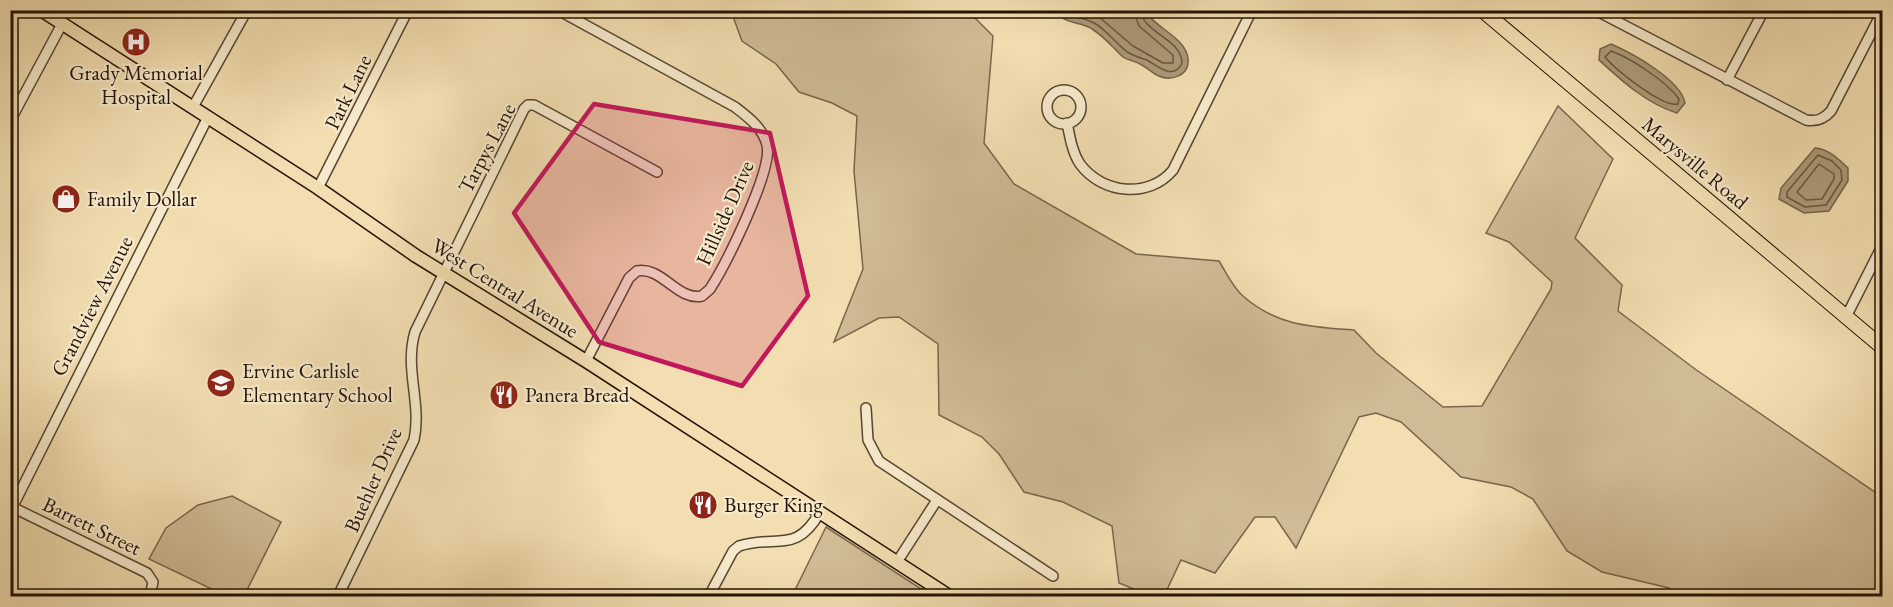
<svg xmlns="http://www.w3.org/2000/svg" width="1893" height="607" font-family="'EB Garamond',serif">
  <rect width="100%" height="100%" fill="#f2deb1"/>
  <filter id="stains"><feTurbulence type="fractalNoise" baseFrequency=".00333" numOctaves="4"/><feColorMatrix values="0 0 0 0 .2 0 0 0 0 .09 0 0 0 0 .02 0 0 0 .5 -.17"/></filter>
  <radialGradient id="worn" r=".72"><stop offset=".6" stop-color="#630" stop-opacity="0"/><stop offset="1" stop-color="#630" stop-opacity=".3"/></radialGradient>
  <g fill="#cfbb94" stroke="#79664c" stroke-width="1.5">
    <path d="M731,11H968L993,36L984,143L1014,184L1136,254L1219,261C1226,272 1233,288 1243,296C1277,326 1311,327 1354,330L1376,353L1443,407L1482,406L1551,289L1552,282L1509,242L1486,233L1558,106L1613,159L1575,238L1622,285L1618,311L1695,369L1882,497V596H1678L1669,588L1602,572L1567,551L1533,499L1511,487L1461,477L1401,422L1376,413L1359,417L1296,548L1275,517H1255L1215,573L1181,560L1164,596H1151L1119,583L1112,526L1063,502L1024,492L999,454L982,437L939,415L938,344L899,317L879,318L834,342L863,269L854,171L857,116L832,103L799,92L776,64L742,41Z"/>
    <path d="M232,496L281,522L244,596H226L149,559L166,528L198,505Z"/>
    <path d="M826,527L932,596H792Z"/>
  </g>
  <g fill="#ac9977" stroke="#756349" stroke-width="1.5">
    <path d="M1057,11H1145C1155,28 1185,37 1188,58C1190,76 1170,83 1155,74C1150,71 1146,67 1140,64C1135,61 1127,60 1123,57C1113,48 1105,37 1092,29C1080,21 1064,25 1057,11Z"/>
    <path d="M1611,44C1632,53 1681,80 1685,103L1677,113C1647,104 1622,81 1599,60L1600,49Z"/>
    <path d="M1815,148C1829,149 1838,159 1848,168V181L1829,211L1804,213L1779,199L1781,188Z"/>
  </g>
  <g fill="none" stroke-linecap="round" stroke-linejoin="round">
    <g stroke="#68563e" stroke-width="1.5">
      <path d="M1064,10C1072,19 1084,17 1094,23C1106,29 1120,48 1129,53C1134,56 1141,58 1147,60C1157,66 1174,81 1182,63C1181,38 1144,34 1140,10"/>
      <path d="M1081,10L1099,17L1133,46L1163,63H1173V55L1139,26L1133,10"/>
      <path d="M1611,51C1631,58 1667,82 1679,99L1678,104C1663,108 1616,70 1605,57Z"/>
      <path d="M1818,155L1832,161L1841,170L1842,180L1826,205L1805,207L1787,197V192Z"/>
      <path d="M1819,164L1834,174V179L1822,199L1806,200L1797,192Z"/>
    </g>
    <g stroke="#574530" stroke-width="12">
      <g id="minor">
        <path d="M558,10L735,107C748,117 763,128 767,145C773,170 726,264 710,289L702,296C677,301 662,266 637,271L629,278L586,361"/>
        <path d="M1595,10L1806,120C1817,122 1824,119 1831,111L1882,12"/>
        <path d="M1727,80L1764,10"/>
        <circle cx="1064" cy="107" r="17"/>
        <path d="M193,107L247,10"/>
        <path d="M10,121L62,24"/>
        <path d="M1067,123C1070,137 1072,152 1080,164C1102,194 1149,199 1173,170L1252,10"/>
        <path d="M318,188L408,10"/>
        <path d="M1846,317L1882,246"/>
        <path d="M866,408L868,440L879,461L1053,576"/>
        <path d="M10,506L147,573L153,582L150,596"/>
        <path d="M10,512L208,117"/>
        <path d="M897,562L937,500"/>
        <path d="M338,596L414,440C422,403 404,369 415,332L524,109L528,105H534L657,172"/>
        <path d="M709,596L733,551L739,546C777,534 796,555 820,512"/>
      </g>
    </g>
    <g stroke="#231205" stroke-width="15">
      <path id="major" d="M41,10L318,188L416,256L586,361L949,596"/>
    </g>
    <g stroke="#231205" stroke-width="16">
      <path id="highway" d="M1482,10L1882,347"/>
    </g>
    <use href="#minor" stroke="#f7eacc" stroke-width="9"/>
    <use href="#major" stroke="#f2deb1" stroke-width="12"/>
    <use href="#highway" stroke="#f2deb1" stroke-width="14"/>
  </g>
  <path fill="#c2185b" fill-opacity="0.2" stroke="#c2185b" stroke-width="4.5" stroke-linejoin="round" d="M594,104L770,133L808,296L742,386L599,342L514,213Z"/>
  <defs>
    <g id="hospital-disc" transform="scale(1.5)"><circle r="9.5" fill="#8f2418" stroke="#f7eacc"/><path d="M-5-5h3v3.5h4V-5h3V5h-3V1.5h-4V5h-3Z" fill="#fff"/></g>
    <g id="shop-disc" transform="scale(1.5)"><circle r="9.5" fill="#8f2418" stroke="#f7eacc"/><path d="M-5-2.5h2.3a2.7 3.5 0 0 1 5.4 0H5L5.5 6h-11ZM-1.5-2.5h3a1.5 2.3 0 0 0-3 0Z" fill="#fff"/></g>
    <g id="school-disc" transform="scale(1.5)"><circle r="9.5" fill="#8f2418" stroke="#f7eacc"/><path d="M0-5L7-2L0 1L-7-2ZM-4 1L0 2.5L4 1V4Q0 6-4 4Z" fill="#fff"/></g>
    <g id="restaurant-disc" transform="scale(1.5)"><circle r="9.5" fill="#8f2418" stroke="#f7eacc"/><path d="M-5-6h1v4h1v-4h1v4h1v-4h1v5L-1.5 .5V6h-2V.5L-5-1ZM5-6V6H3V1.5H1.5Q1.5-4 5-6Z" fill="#fff"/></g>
  </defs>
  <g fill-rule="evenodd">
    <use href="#hospital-disc" x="136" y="42"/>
    <use href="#shop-disc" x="66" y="199"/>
    <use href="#school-disc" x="221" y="383"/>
    <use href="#restaurant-disc" x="504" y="395"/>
    <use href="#restaurant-disc" x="703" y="505"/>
  </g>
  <g text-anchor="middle" stroke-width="4.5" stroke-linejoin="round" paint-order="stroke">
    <g font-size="21" fill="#231205" stroke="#f7eacc" text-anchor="start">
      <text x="136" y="80" text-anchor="middle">Grady Memorial<tspan x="136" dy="24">Hospital</tspan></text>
      <text x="87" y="206">Family Dollar</text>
      <text x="242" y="378">Ervine Carlisle<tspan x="242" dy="24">Elementary School</tspan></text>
      <text x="525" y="402">Panera Bread</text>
      <text x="724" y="512">Burger King</text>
    </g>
    <g font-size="21" fill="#231205" stroke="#f7eacc">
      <text transform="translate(348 92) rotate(-64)" y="7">Park Lane</text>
      <text transform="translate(487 148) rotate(-62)" y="7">Tarpys Lane</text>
      <text transform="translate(1695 163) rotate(40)" y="7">Marysville Road</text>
      <text transform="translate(725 213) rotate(-66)" y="7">Hillside Drive</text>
      <text transform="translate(505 288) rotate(32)" y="7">West Central Avenue</text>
      <text transform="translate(92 306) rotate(-63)" y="7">Grandview Avenue</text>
      <text transform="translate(373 480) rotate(-66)" y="7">Buehler Drive</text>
      <text transform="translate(92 526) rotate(26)" y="7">Barrett Street</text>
    </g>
  </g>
  <rect width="1893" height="607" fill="none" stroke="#f2deb1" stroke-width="36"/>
  <rect x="12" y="12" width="1869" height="583" fill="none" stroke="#231205" stroke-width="3"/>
  <rect x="18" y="18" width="1857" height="571" fill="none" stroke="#231205" stroke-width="1.5"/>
  <rect width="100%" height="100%" filter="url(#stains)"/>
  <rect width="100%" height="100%" fill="url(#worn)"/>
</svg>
